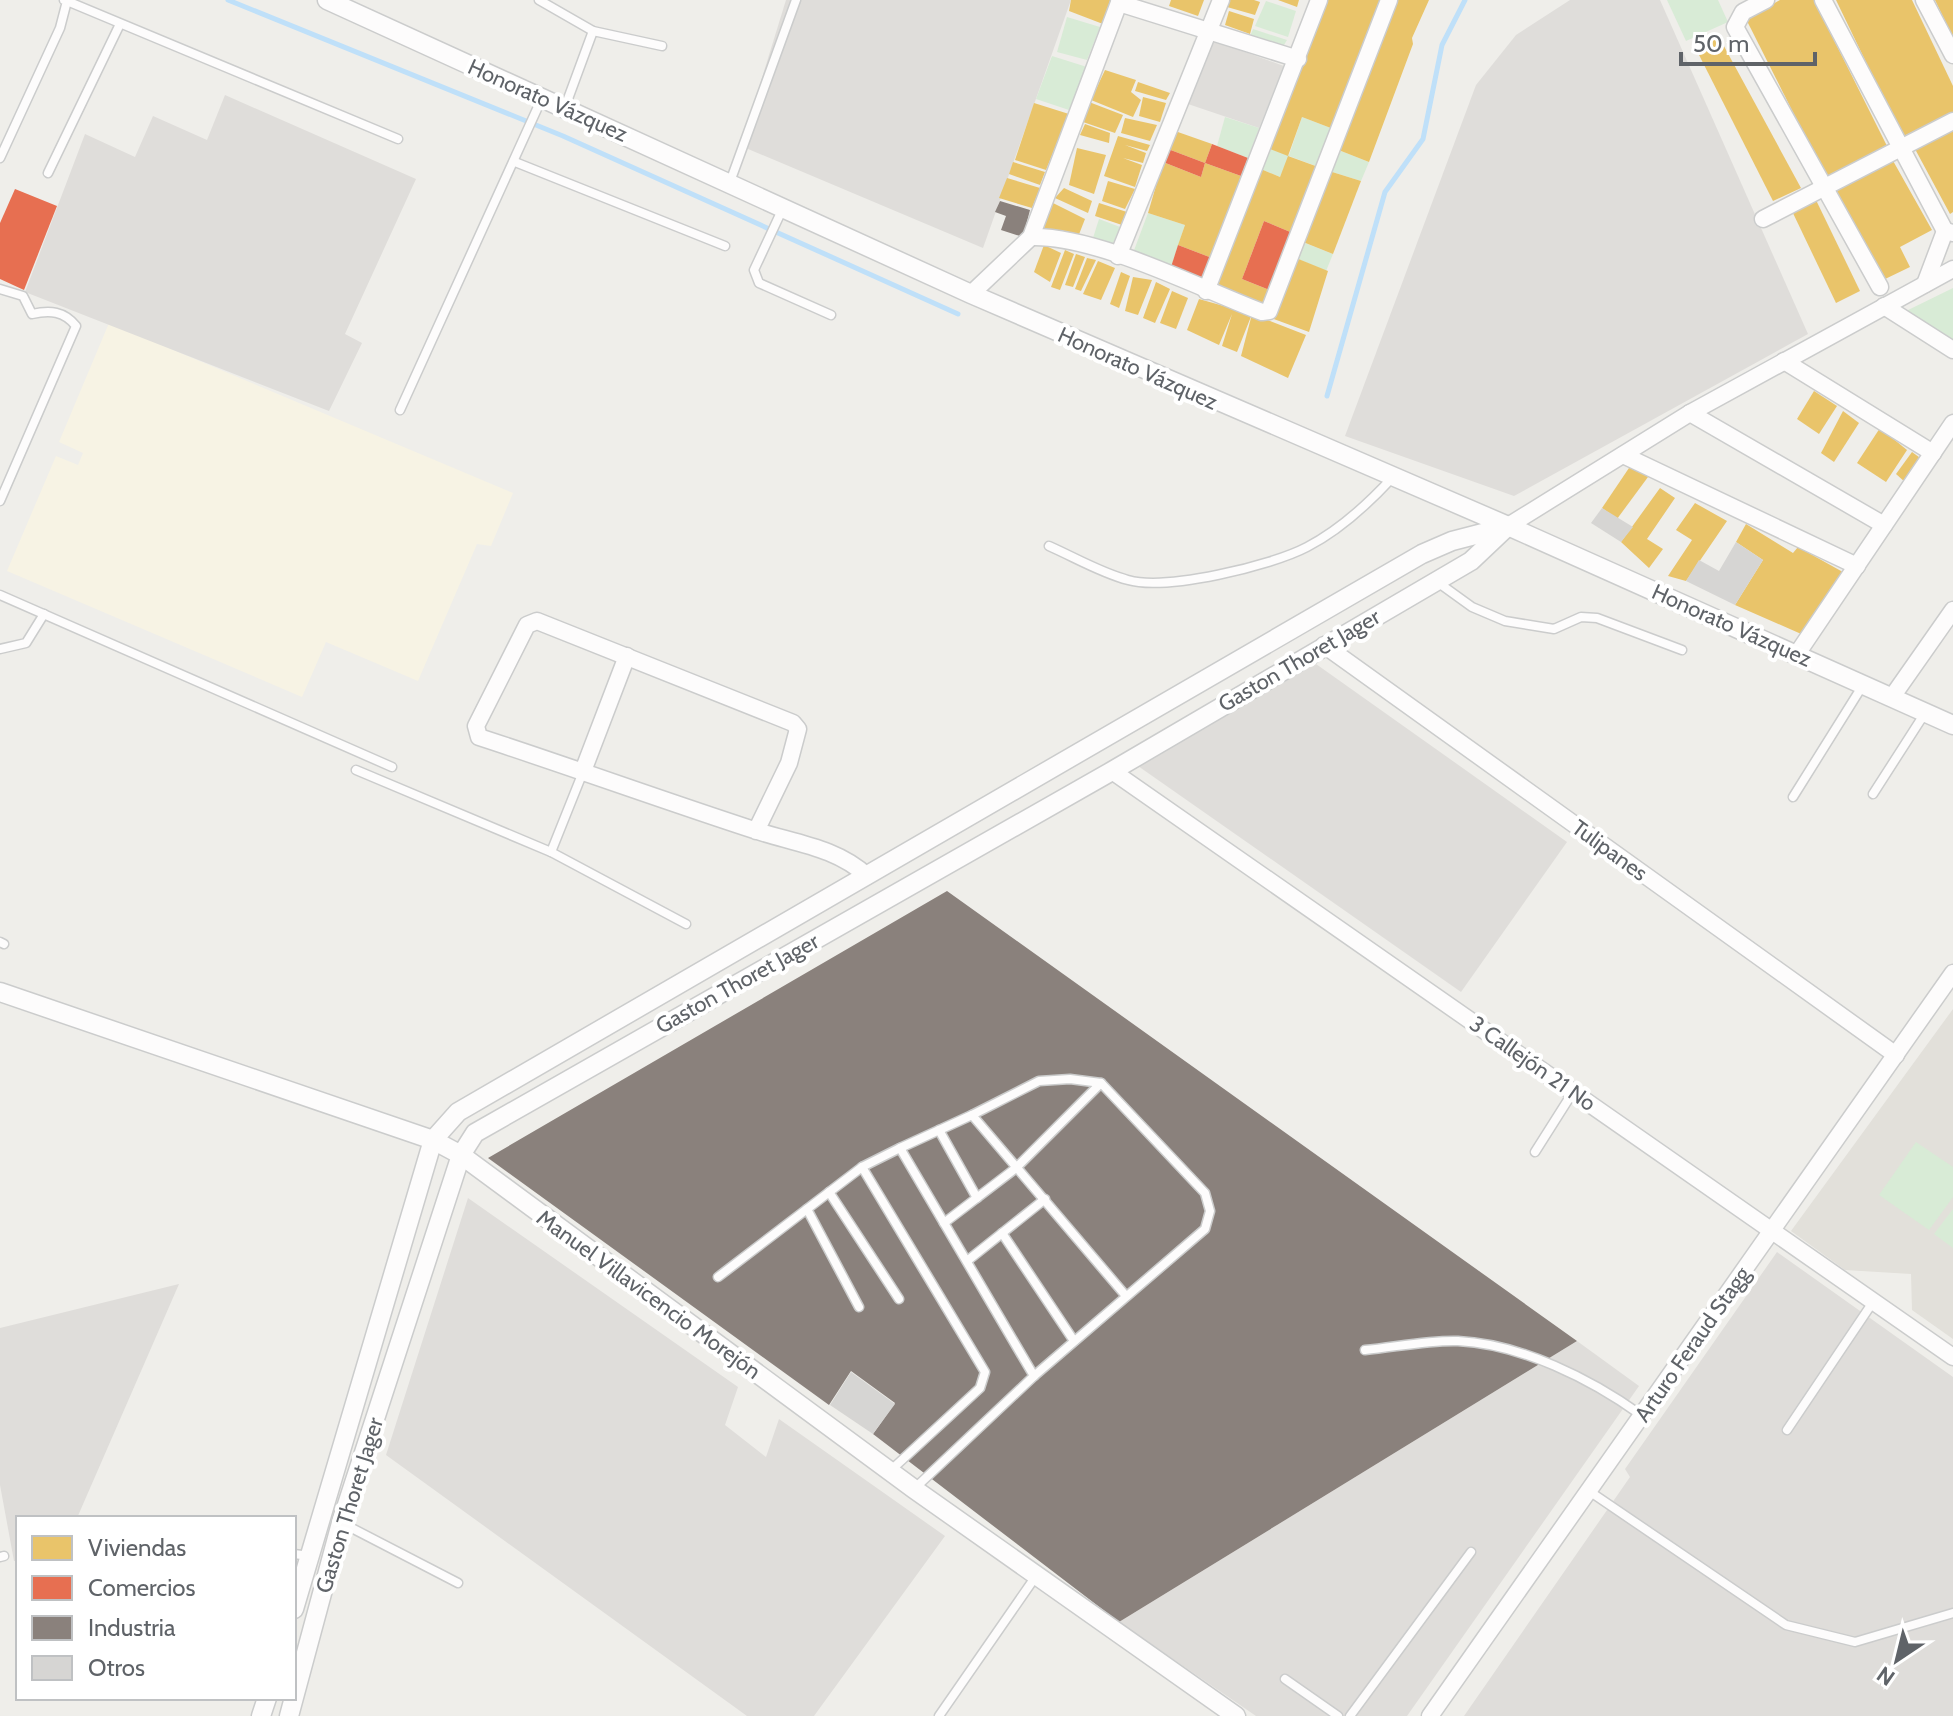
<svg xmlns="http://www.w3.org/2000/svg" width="1953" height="1716" font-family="Cabin,sans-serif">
  <rect width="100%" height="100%" fill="#efeeea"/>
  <path fill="#f7f3e4" d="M109,323L513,493L491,546L477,544L418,681L326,642L302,697L7,571L56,456L78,465L83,453L59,442Z"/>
  <g fill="#dfddda">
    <path d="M786,0H1071L983,248L741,146Z"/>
    <path d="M1570,0H1660L1808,334L1514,496L1345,436L1476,85L1516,35Z"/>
    <path d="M1212,40L1284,66L1259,128L1188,104Z"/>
    <path d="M225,95L416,179L345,334L362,343L329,411L25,292L85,134L135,157L153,116L207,140Z"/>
    <path d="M1316,664L1567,842L1461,992L1138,766Z"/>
    <path d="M468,1198L738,1387L725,1425L766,1457L779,1419L945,1536L814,1716H747L386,1455Z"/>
    <path d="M1777,1252L1953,1377V1716H1464L1630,1477L1625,1469Z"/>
    <path d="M179,1284L77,1518H18V1561H14L0,1485V1328Z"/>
    <path d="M1577,1341L1639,1386L1407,1716H1256L1119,1622Z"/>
  </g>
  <path fill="#e2e0da" d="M1953,1009V1339L1912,1310L1911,1274L1845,1270L1791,1231Z"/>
  <g fill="#d8ebd6">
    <path d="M1667,0H1718L1728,22L1686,41Z"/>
    <path d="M1266,1L1296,11L1288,37L1255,26Z"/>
    <path d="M1067,17L1100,27L1087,60L1057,52Z"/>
    <path d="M1253,29L1287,40L1281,50L1249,39Z"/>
    <path d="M1052,56L1087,67L1069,110L1036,99Z"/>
    <path d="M1225,117L1259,128L1248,158L1217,146Z"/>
    <path d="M1302,117L1336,130L1321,168L1289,156L1280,177L1256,167L1265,147L1289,155Z"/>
    <path d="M1336,149L1369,162L1361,181L1329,171Z"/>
    <path d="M1148,213L1185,225L1171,267L1133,253Z"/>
    <path d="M1099,219L1120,227L1111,248L1092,241Z"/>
    <path d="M1305,243L1333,254L1326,271L1298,259Z"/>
    <path d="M1953,288V346L1902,313Z"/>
    <path d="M1916,1142L1953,1167V1197L1929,1230L1879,1195Z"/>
    <path d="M1953,1209V1248L1934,1234Z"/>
  </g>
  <g fill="#e9c46a">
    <path d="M1071,0H1112L1103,24L1069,11Z"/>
    <path d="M1171,0H1204L1198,16L1169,6Z"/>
    <path d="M1229,0H1254L1260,2L1255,15L1227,7Z"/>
    <path d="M1278,0H1299L1297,7Z"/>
    <path d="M1321,0H1385L1336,130L1302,117L1288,156L1265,147Z"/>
    <path d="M1395,0H1429L1412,38L1413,44L1369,162L1336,149Z"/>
    <path d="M1780,0H1814L1888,148L1826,178L1746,19Z"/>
    <path d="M1836,0H1912L1953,86V112L1902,137Z"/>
    <path d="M1935,0H1953V38Z"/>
    <path d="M1229,11L1254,19L1250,34L1225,25Z"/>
    <path d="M1719,37L1801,188L1773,201L1696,49Z"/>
    <path d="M1105,70L1136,80L1131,92L1141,100L1133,117L1091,100Z"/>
    <path d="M1138,82L1170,93L1166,100L1135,91Z"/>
    <path d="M1143,97L1166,103L1160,122L1139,116Z"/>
    <path d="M1089,102L1123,115L1115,133L1083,122Z"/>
    <path d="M1034,103L1069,114L1046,170L1015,160Z"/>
    <path d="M1125,118L1157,125L1150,141L1121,133Z"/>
    <path d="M1085,124L1110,133L1109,143L1080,135Z"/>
    <path d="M1953,128V212L1950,214L1915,149Z"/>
    <path d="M1175,131L1212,144L1205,163L1168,149Z"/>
    <path d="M1118,136L1150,145L1147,151L1125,145L1146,153L1143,163L1123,158L1142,165L1135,187L1104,176Z"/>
    <path d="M1077,148L1106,155L1094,194L1069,185Z"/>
    <path d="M1288,156L1321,168L1295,234L1264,221L1242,279L1272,291L1264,310L1210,289L1256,167L1280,177Z"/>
    <path d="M1892,159L1932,230L1900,247L1910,267L1881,281L1835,188Z"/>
    <path d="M1013,162L1045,172L1040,185L1009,174Z"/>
    <path d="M1163,162L1201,177L1205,163L1241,176L1212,258L1178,245L1185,225L1148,213Z"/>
    <path d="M1329,171L1361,181L1333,254L1303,242Z"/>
    <path d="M1007,178L1040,188L1032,208L999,198Z"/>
    <path d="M1108,181L1135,189L1125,209L1102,201Z"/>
    <path d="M1064,188L1092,201L1088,213L1055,198Z"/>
    <path d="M1815,198L1860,291L1836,303L1791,209Z"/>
    <path d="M1053,203L1085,219L1076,242L1042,229Z"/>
    <path d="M1099,203L1127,212L1122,225L1095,216Z"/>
    <path d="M1044,245L1061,253L1050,282L1034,272Z"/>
    <path d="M1065,250L1074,254L1060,290L1051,287Z"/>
    <path d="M1076,254L1085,257L1073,287L1065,285Z"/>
    <path d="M1087,258L1096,260L1081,291L1075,289Z"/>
    <path d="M1296,258L1328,271L1309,332L1271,318L1280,296L1283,297Z"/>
    <path d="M1098,261L1115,268L1101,300L1083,294Z"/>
    <path d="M1121,272L1130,276L1119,308L1110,304Z"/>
    <path d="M1133,277L1152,280L1138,315L1125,311Z"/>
    <path d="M1156,282L1170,289L1155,323L1143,318Z"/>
    <path d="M1172,291L1188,298L1176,329L1160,323Z"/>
    <path d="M1199,299L1252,314L1237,352L1222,346L1232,314L1219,345L1187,330Z"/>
    <path d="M1252,314L1306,335L1288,378L1241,356Z"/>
    <path d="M1814,391L1837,406L1819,434L1797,419Z"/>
    <path d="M1843,411L1859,423L1834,462L1821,453Z"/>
    <path d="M1880,428L1907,450L1886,482L1857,463Z"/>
    <path d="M1912,452L1923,460L1906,483L1896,474Z"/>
    <path d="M1631,465L1648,477L1617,519L1602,508Z"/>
    <path d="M1660,488L1675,498L1647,539L1663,549L1649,568L1621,542Z"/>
    <path d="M1695,503L1727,521L1686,581L1668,576L1692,540L1676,530Z"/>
    <path d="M1746,524L1793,553L1798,547L1850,576L1808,637L1735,605L1763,560L1736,542Z"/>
  </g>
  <g fill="#e76f51">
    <path d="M1212,144L1248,158L1241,176L1205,163Z"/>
    <path d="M1168,149L1205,163L1201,177L1163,162Z"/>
    <path d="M15,189L57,206L24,290L0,279V223Z"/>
    <path d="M1264,221L1295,234L1272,291L1242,279Z"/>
    <path d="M1178,245L1212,258L1205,279L1171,267Z"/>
  </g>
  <g fill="#8a817c">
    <path d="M1000,201L1030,210L1023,237L1001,230L1006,216L995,212Z"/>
    <path d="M947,891L1577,1341L1119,1622L873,1434L895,1403L851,1371L829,1405L488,1158Z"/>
  </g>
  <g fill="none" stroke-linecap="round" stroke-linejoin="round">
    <g stroke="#bfe0f9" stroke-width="5">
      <path d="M228,0L563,136L958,314"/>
      <path d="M1327,396L1385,192L1423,139L1442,45L1465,0"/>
    </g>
  </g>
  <g fill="#d6d5d3">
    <path d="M1602,508L1633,527L1621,542L1591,523Z"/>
    <path d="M1736,542L1763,560L1735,605L1686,581L1699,560L1719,571Z"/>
    <path d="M851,1372L895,1404L873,1434L830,1405Z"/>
  </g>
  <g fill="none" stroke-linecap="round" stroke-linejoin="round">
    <g stroke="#cbcccc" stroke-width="11">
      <g id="service">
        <path d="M539,0L593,31"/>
        <path d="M67,1L398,139"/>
        <path d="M565,107L593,31L662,46"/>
        <path d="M0,158L60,28L67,1L64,0"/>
        <path d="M515,162L725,246"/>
        <path d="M48,173L120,24"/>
        <path d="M730,182L796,0"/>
        <path d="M783,208L754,270L759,283L831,315"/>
        <path d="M0,289L23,296L32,314C50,310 64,311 76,326L0,501"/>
        <path d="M400,410L542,98"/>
        <path d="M1049,546C1074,557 1101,573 1128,580C1166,591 1271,566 1307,547C1340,530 1367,505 1392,478"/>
        <path d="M1436,581L1472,607L1505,621L1554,629L1581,617L1597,618L1682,650"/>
        <path d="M0,595L392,767"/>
        <path d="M0,649L26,643L44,614"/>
        <path d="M356,770L551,852L583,772"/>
        <path d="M1873,794L1925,713"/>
        <path d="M1793,797L1863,685"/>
        <path d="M551,852L686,924"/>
        <path d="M0,942L4,944"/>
        <path d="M939,1130L977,1198"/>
        <path d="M900,1148L972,1115"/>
        <path d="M1535,1152L1573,1092"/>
        <path d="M829,1192L899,1299"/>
        <path d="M807,1209L859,1307"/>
        <path d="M944,1223L1016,1168L1101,1083"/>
        <path d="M1002,1233L1074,1341"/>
        <path d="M967,1261L1045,1199"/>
        <path d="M718,1277L862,1167"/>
        <path d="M1365,1350C1396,1347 1428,1340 1458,1341C1521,1344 1591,1379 1641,1415"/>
        <path d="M1787,1430L1873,1302"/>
        <path d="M890,1471L980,1388L985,1372L862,1167L900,1148L1034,1376"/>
        <path d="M914,1489L1034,1376L1205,1229L1210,1211L1205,1193L1101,1083L1070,1079L1039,1081L972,1115L1126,1296"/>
        <path d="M1589,1491L1786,1625L1855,1642L1953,1613"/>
        <path d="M342,1523L458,1583"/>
        <path d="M294,1554L310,1556"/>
        <path d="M0,1557L4,1556"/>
        <path d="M1285,1679L1338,1716"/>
        <path d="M939,1716L1036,1576"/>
        <path d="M1350,1716L1471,1552"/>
      </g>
    </g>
    <g stroke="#cbcccc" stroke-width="19">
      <g id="minor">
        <path d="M1766,0L1743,12L1735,27L1880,287"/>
        <path d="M1823,0L1945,231"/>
        <path d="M1924,0L1953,55"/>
        <path d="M1119,3L1298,59"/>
        <path d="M1763,219L1953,121"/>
        <path d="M1031,237C1096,235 1199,288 1262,312L1269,311L1389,0"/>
        <path d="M1118,256L1221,0"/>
        <path d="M1925,284L1945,231L1953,233"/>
        <path d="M1206,291L1319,0"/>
        <path d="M971,294L1031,237L1120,0"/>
        <path d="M1884,306L1953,350"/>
        <path d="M1784,361L1933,453"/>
        <path d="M1690,413L1884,525"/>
        <path d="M1623,455L1857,566"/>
        <path d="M1508,526L1690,413L1953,269"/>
        <path d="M1324,645L1896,1055"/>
        <path d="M1797,654L1953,423"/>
        <path d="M1892,697L1953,610"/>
        <path d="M583,771L627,656"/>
        <path d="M1112,771L1953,1357"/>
        <path d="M756,831L789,763L798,729L793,723L537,621L527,625L476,726L479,737C571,767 662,800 754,830C793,843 836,847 867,876"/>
        <path d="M1430,1716L1953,973"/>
      </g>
    </g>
    <g stroke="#cbcccc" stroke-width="21">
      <g id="tertiary">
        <path d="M327,0L971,294L1508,526L1953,725"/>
        <path d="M0,992L433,1140L461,1155L914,1489L1236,1716"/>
        <path d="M294,1609L433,1140L458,1112L1422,554L1452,541L1506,527"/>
        <path d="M261,1716L267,1698"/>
        <path d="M289,1716L341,1523L461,1155L475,1133L1112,771L1471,561L1508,526"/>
      </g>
    </g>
    <use href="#service" stroke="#fdfcfc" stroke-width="8"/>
    <use href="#minor" stroke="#fdfcfc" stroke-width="16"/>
    <use href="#tertiary" stroke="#fdfcfc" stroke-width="18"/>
  </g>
  <g text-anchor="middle" stroke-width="8" stroke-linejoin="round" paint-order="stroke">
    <g font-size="22" fill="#5f6368" stroke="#fff">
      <text transform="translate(548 100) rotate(24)" y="8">Honorato Vázquez</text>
      <text transform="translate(1138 368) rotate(24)" y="8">Honorato Vázquez</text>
      <text transform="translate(1732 625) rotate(24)" y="8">Honorato Vázquez</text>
      <text transform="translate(1299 660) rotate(-30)" y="8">Gaston Thoret Jager</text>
      <text transform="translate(1610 850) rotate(36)" y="8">Tulipanes</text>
      <text transform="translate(737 983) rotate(-29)" y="8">Gaston Thoret Jager</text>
      <text transform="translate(1533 1063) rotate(35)" y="8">3 Callejón 21 No</text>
      <text transform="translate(649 1294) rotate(36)" y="8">Manuel Villavicencio Morejón</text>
      <text transform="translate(1692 1344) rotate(-55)" y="8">Arturo Feraud Stagg</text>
      <text transform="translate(349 1505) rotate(-73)" y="8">Gaston Thoret Jager</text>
    </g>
  </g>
  <rect x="16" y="1516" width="280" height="184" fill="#ffffff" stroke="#bfc1c3" stroke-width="2"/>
  <rect x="32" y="1536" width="40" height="24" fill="#e9c46a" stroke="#bfc1c3" stroke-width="2"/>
  <text x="88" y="1556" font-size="24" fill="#5f6368">Viviendas</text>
  <rect x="32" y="1576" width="40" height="24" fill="#e76f51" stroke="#bfc1c3" stroke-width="2"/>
  <text x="88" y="1596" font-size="24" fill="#5f6368">Comercios</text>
  <rect x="32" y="1616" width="40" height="24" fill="#8a817c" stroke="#bfc1c3" stroke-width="2"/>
  <text x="88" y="1636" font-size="24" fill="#5f6368">Industria</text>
  <rect x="32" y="1656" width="40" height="24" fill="#d6d5d3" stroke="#bfc1c3" stroke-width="2"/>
  <text x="88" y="1676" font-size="24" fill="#5f6368">Otros</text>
  <g transform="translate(1897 1660) rotate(215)" stroke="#ffffff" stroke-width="6" paint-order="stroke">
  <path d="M0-6L14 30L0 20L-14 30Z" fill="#5f6368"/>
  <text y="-12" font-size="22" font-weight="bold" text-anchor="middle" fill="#5f6368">N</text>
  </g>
  <path d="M1681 52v12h134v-12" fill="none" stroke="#5f6368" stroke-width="4"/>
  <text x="1693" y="52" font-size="24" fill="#5f6368" stroke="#ffffff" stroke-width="6" paint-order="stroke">50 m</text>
</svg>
